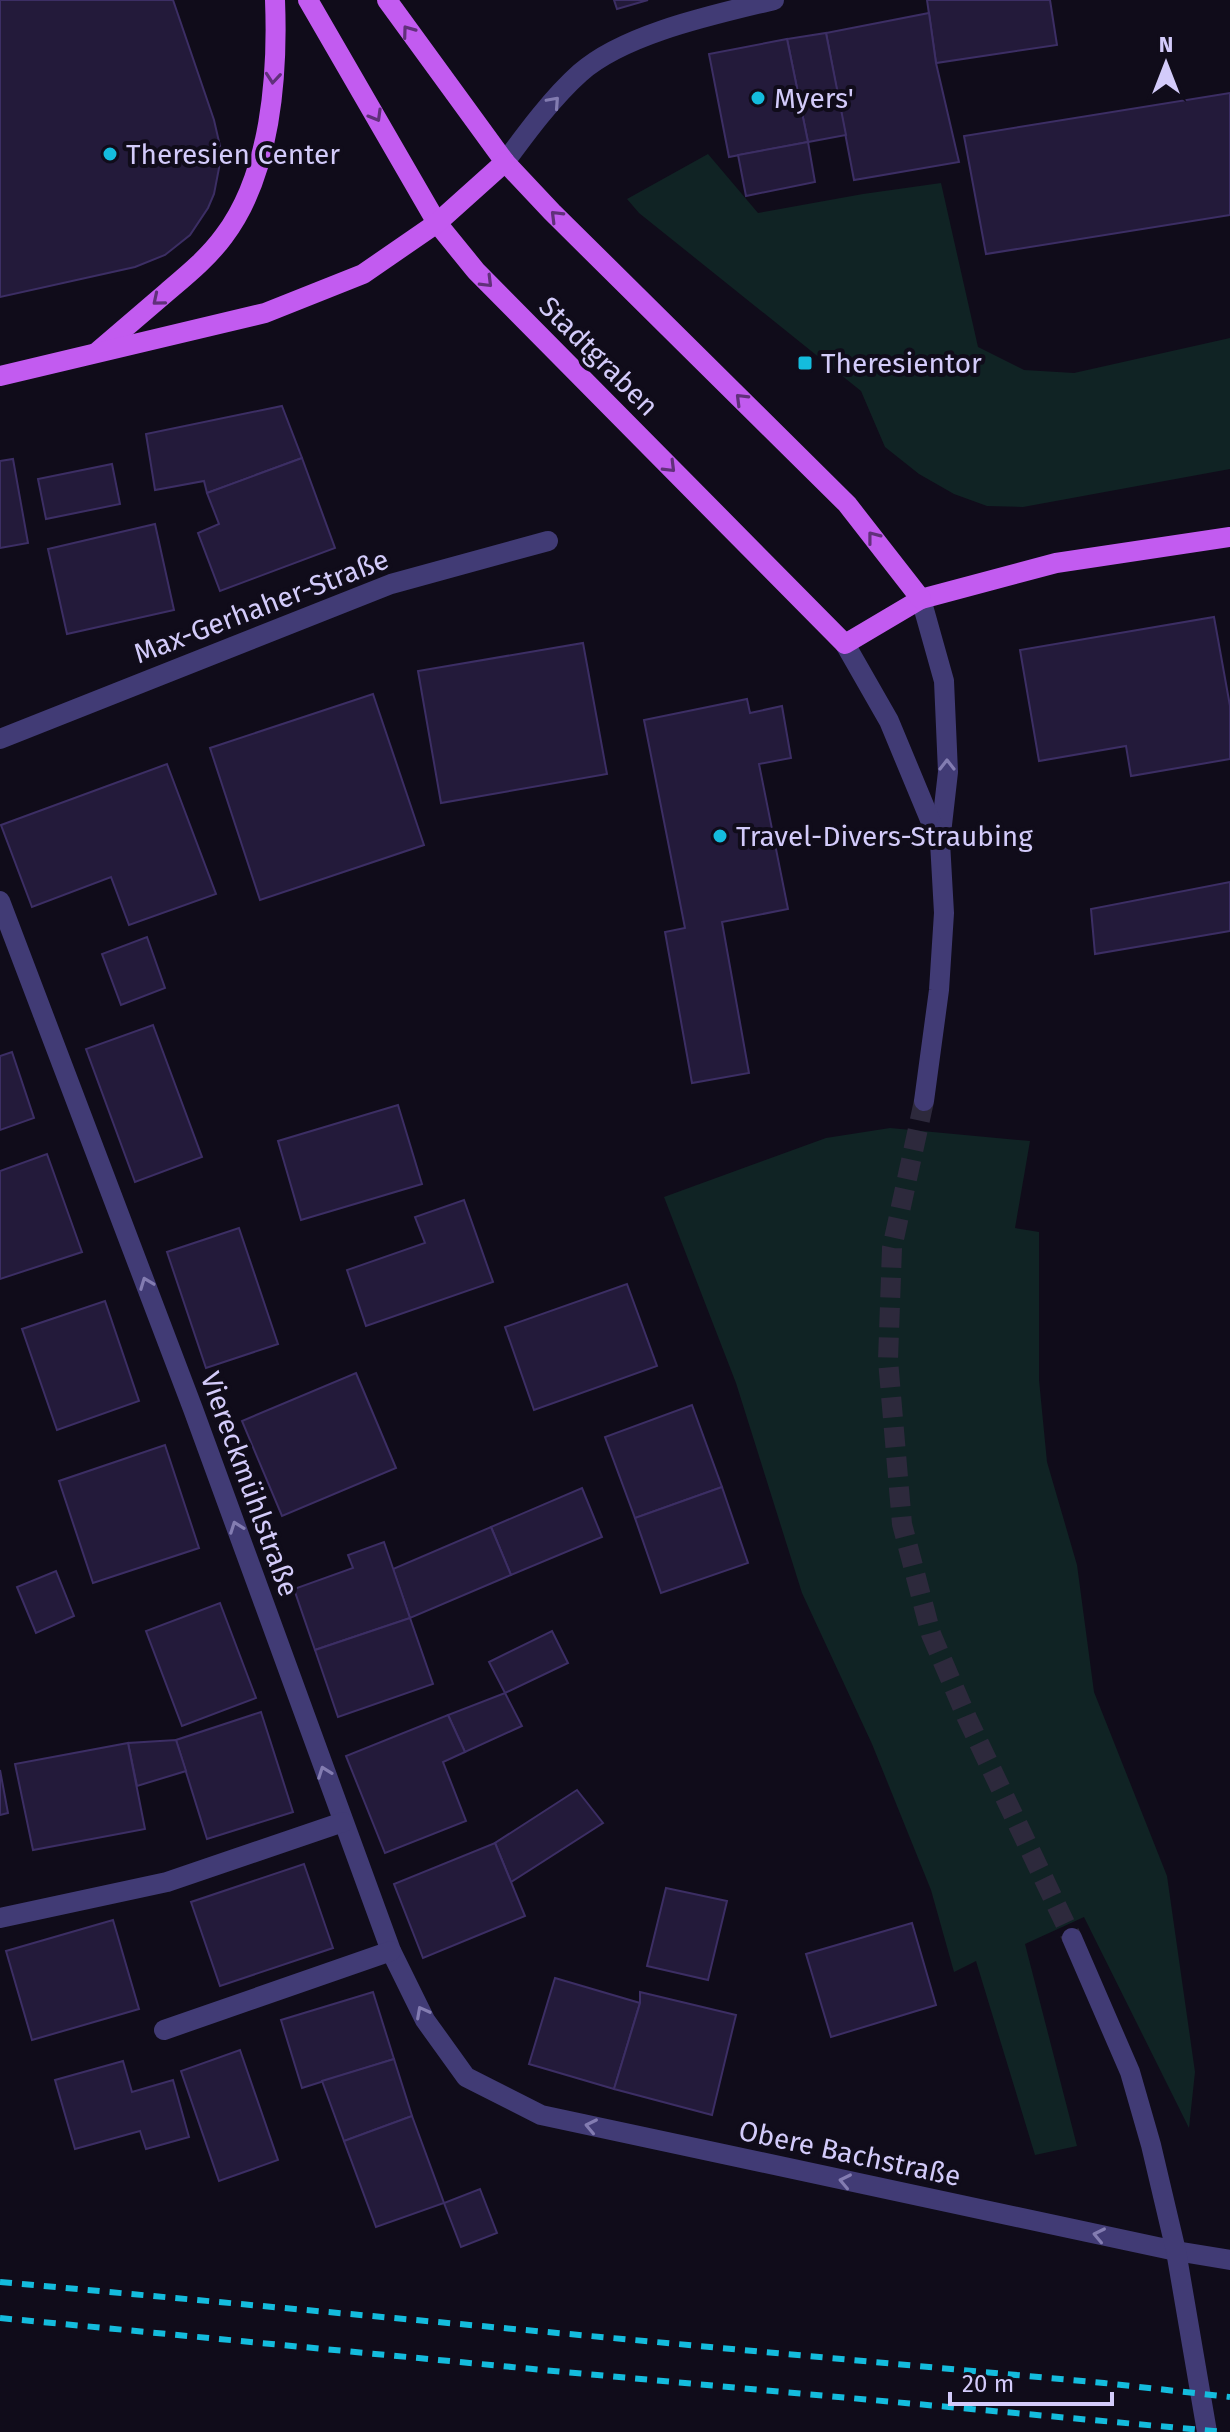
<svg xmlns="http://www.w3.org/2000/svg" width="1230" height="2432" font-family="'Fira Sans',sans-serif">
  <rect width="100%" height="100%" fill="#100c1a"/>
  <g fill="#102324">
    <path d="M708,154L758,213L863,194L941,183L978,347L1024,370L1074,373L1230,338V469L1023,507L987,506L954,494L919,474L885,447L861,391L639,213L627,199Z"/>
    <path d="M890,1128L1030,1141L1015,1228L1039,1232V1380L1047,1462L1077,1565L1094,1692L1167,1876L1195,2072L1189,2128L1084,1917L1025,1944L1077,2146L1035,2155L976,1961L954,1972L931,1890L872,1744L802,1593L736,1383L664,1197L826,1138Z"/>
  </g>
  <g fill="#231a3a" stroke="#3c2e64" stroke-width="2">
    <path d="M0,0H173L214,120L220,146V163L214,194L208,208L190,235L165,255L135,267L0,297Z"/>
    <path d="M614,0H648L617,9Z"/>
    <path d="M927,0H1050L1057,45L936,63Z"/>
    <path d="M929,13L936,63L959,162L854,180L826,33Z"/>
    <path d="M826,33L846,135L808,142L787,39Z"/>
    <path d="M787,39L808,142L729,157L709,54Z"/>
    <path d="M1230,93V215L986,254L964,136Z"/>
    <path d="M808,142L815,182L746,196L738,155Z"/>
    <path d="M282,406L302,458L207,493L204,481L155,490L146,434Z"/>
    <path d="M302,458L335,548L220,591L198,533L219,524L207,493Z"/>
    <path d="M13,459L28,543L0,548V461Z"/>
    <path d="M112,464L120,504L46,519L38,479Z"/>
    <path d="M155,524L174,610L67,634L48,549Z"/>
    <path d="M1214,617L1230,706V759L1131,776L1126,746L1039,761L1020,650Z"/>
    <path d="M583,643L607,774L441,803L418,671Z"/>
    <path d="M373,694L424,845L260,900L210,748Z"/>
    <path d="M747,699L750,713L782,706L791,758L759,764L788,909L722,922L749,1073L692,1083L665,932L685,928L644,720Z"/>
    <path d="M167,764L216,894L129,925L111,877L32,907L1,825Z"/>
    <path d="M1230,882V931L1095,954L1091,909Z"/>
    <path d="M147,937L165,988L121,1005L102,954Z"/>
    <path d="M153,1025L202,1157L135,1182L86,1049Z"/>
    <path d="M12,1052L34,1118L0,1130V1056Z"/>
    <path d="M398,1105L422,1184L301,1220L278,1141Z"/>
    <path d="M47,1154L82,1252L0,1279V1171Z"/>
    <path d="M464,1200L493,1282L366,1326L347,1270L425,1243L415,1217Z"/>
    <path d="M239,1228L278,1344L206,1368L167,1252Z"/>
    <path d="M627,1284L657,1366L534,1410L505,1327Z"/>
    <path d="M105,1301L139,1401L57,1430L22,1329Z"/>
    <path d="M356,1373L396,1468L282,1516L242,1421Z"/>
    <path d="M692,1405L722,1487L635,1518L605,1437Z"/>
    <path d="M165,1445L199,1548L93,1583L59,1481Z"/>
    <path d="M722,1487L748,1563L661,1593L635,1518Z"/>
    <path d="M582,1488L602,1537L511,1575L491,1527Z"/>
    <path d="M491,1527L511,1575L410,1618L393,1569Z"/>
    <path d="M384,1542L410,1618L315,1650L294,1589L353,1568L348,1555Z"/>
    <path d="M56,1571L74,1616L36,1633L17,1587Z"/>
    <path d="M220,1603L256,1698L182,1726L146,1631Z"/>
    <path d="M410,1618L433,1684L338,1717L315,1650Z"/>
    <path d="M552,1631L568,1663L505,1693L489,1662Z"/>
    <path d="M505,1693L522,1726L465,1752L448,1715Z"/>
    <path d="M261,1712L293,1812L207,1839L176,1740Z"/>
    <path d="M448,1715L465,1752L443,1762L466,1821L385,1853L346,1756Z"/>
    <path d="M176,1740L186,1771L137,1786L128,1743Z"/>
    <path d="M128,1743L145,1829L33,1850L15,1764Z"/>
    <path d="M0,1770L8,1813L0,1815Z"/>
    <path d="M577,1790L603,1823L511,1882L495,1843Z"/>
    <path d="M495,1843L525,1916L423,1958L394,1884Z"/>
    <path d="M304,1864L333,1948L220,1986L191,1902Z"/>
    <path d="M666,1888L727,1901L708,1980L647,1966Z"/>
    <path d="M113,1920L139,2009L32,2040L6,1951Z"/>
    <path d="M912,1923L936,2005L831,2037L806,1954Z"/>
    <path d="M555,1978L640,2003L614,2089L529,2064Z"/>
    <path d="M373,1992L394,2059L302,2088L281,2020Z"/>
    <path d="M640,1992L736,2015L712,2115L614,2089L640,2003Z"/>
    <path d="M240,2050L278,2160L219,2181L181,2071Z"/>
    <path d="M394,2059L412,2116L344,2141L322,2081Z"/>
    <path d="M123,2061L132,2092L173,2080L189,2137L146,2149L140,2131L75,2149L55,2080Z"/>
    <path d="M412,2116L444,2203L376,2227L344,2141Z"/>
    <path d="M480,2189L497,2233L461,2247L444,2203Z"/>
  </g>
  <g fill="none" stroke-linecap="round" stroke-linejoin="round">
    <path stroke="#2d293c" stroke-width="20" stroke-dasharray="20 10" stroke-linecap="butt" d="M924,1101L892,1248L888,1360L902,1524L931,1634L967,1718L1072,1938"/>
    <g stroke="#413b75" stroke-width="20">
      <path d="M505,162C527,132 553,97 580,73C625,33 717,14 774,0"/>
      <path d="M921,599L944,681L948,772L940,842L944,913L939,990L924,1101"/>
      <path d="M845,644L889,721L938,839"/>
      <path d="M0,739L391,584L548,541"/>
      <path d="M0,901L193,1409L391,1951L425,2020L466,2077L541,2115L1176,2251L1230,2260"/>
      <path d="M0,1918L167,1882L343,1822"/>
      <path d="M1072,1938L1130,2072L1151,2145L1176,2251L1207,2432"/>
      <path d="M164,2030L391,1951"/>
    </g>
    <g stroke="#c25bf0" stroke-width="20">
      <path d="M308,0L437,223L476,271L845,644L921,599L1056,563L1230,537"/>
      <path d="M387,0L505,162L552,212L847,504L921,599"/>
      <path d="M97,352C120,332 144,312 167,292C187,275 208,258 224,236C271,174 278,75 275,0"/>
      <path d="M0,376L265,313L363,274L437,223L505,162"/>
    </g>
    <g stroke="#14bcdd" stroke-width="6" stroke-dasharray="12 10" stroke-linecap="butt">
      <path d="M0,2282L1104,2383L1230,2397"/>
      <path d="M0,2318L564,2372L1224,2432"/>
    </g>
  </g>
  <defs><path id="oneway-chevron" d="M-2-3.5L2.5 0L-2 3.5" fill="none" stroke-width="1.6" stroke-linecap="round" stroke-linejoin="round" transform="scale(2)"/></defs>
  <g stroke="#60307a">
    <use href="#oneway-chevron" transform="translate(408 31) rotate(-126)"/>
    <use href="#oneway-chevron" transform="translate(273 78) rotate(95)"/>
    <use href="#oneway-chevron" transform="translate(376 116) rotate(60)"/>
    <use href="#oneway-chevron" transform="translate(556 216) rotate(-135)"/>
    <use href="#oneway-chevron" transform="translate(487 282) rotate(45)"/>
    <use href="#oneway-chevron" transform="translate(158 300) rotate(140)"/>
    <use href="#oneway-chevron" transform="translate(741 399) rotate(-135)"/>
    <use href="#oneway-chevron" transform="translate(670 467) rotate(45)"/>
    <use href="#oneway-chevron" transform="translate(873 537) rotate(-128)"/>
  </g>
  <g stroke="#837cb1">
    <use href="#oneway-chevron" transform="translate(554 102) rotate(-48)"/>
    <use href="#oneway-chevron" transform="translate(947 765) rotate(-90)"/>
    <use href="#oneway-chevron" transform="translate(146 1283) rotate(-111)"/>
    <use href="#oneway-chevron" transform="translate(236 1527) rotate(-110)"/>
    <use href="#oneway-chevron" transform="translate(324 1772) rotate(-110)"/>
    <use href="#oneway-chevron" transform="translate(422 2012) rotate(-118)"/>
    <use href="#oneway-chevron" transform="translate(591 2126) rotate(-168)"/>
    <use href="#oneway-chevron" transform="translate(845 2181) rotate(-168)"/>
    <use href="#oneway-chevron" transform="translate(1099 2235) rotate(-168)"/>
  </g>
  <g fill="#14bcdd" stroke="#100c1a" stroke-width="3">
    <circle cx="758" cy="98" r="8"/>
    <circle cx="110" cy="154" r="8"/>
    <rect x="797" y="355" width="16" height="16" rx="4"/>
    <circle cx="720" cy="836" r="8"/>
  </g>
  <g text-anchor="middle" stroke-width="8" stroke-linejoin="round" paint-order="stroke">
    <g font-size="28" fill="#d3cbfa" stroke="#100c1a" text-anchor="start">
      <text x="774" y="108">Myers'</text>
      <text x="126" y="164">Theresien Center</text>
      <text x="821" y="373">Theresientor</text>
      <text x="736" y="846">Travel-Divers-Straubing</text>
    </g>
    <g font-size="28" fill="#d3cbfa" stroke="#100c1a">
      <text transform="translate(599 356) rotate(45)" y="10">Stadtgraben</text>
      <text transform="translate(261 606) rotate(-21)" y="10">Max-Gerhaher-Straße</text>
      <text transform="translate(250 1484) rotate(70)" y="10">Viereckmühlstraße</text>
      <text transform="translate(850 2153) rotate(12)" y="10">Obere Bachstraße</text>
    </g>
  </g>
  <g transform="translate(1166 64)" stroke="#100c1a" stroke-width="6" paint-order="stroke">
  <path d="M0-6L14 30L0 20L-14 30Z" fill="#d3cbfa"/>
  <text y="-12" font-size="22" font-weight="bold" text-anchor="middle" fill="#d3cbfa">N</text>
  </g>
  <path d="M950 2392v12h162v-12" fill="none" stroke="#d3cbfa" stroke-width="4"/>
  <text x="962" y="2392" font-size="24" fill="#d3cbfa" stroke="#100c1a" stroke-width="6" paint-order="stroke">20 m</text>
</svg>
